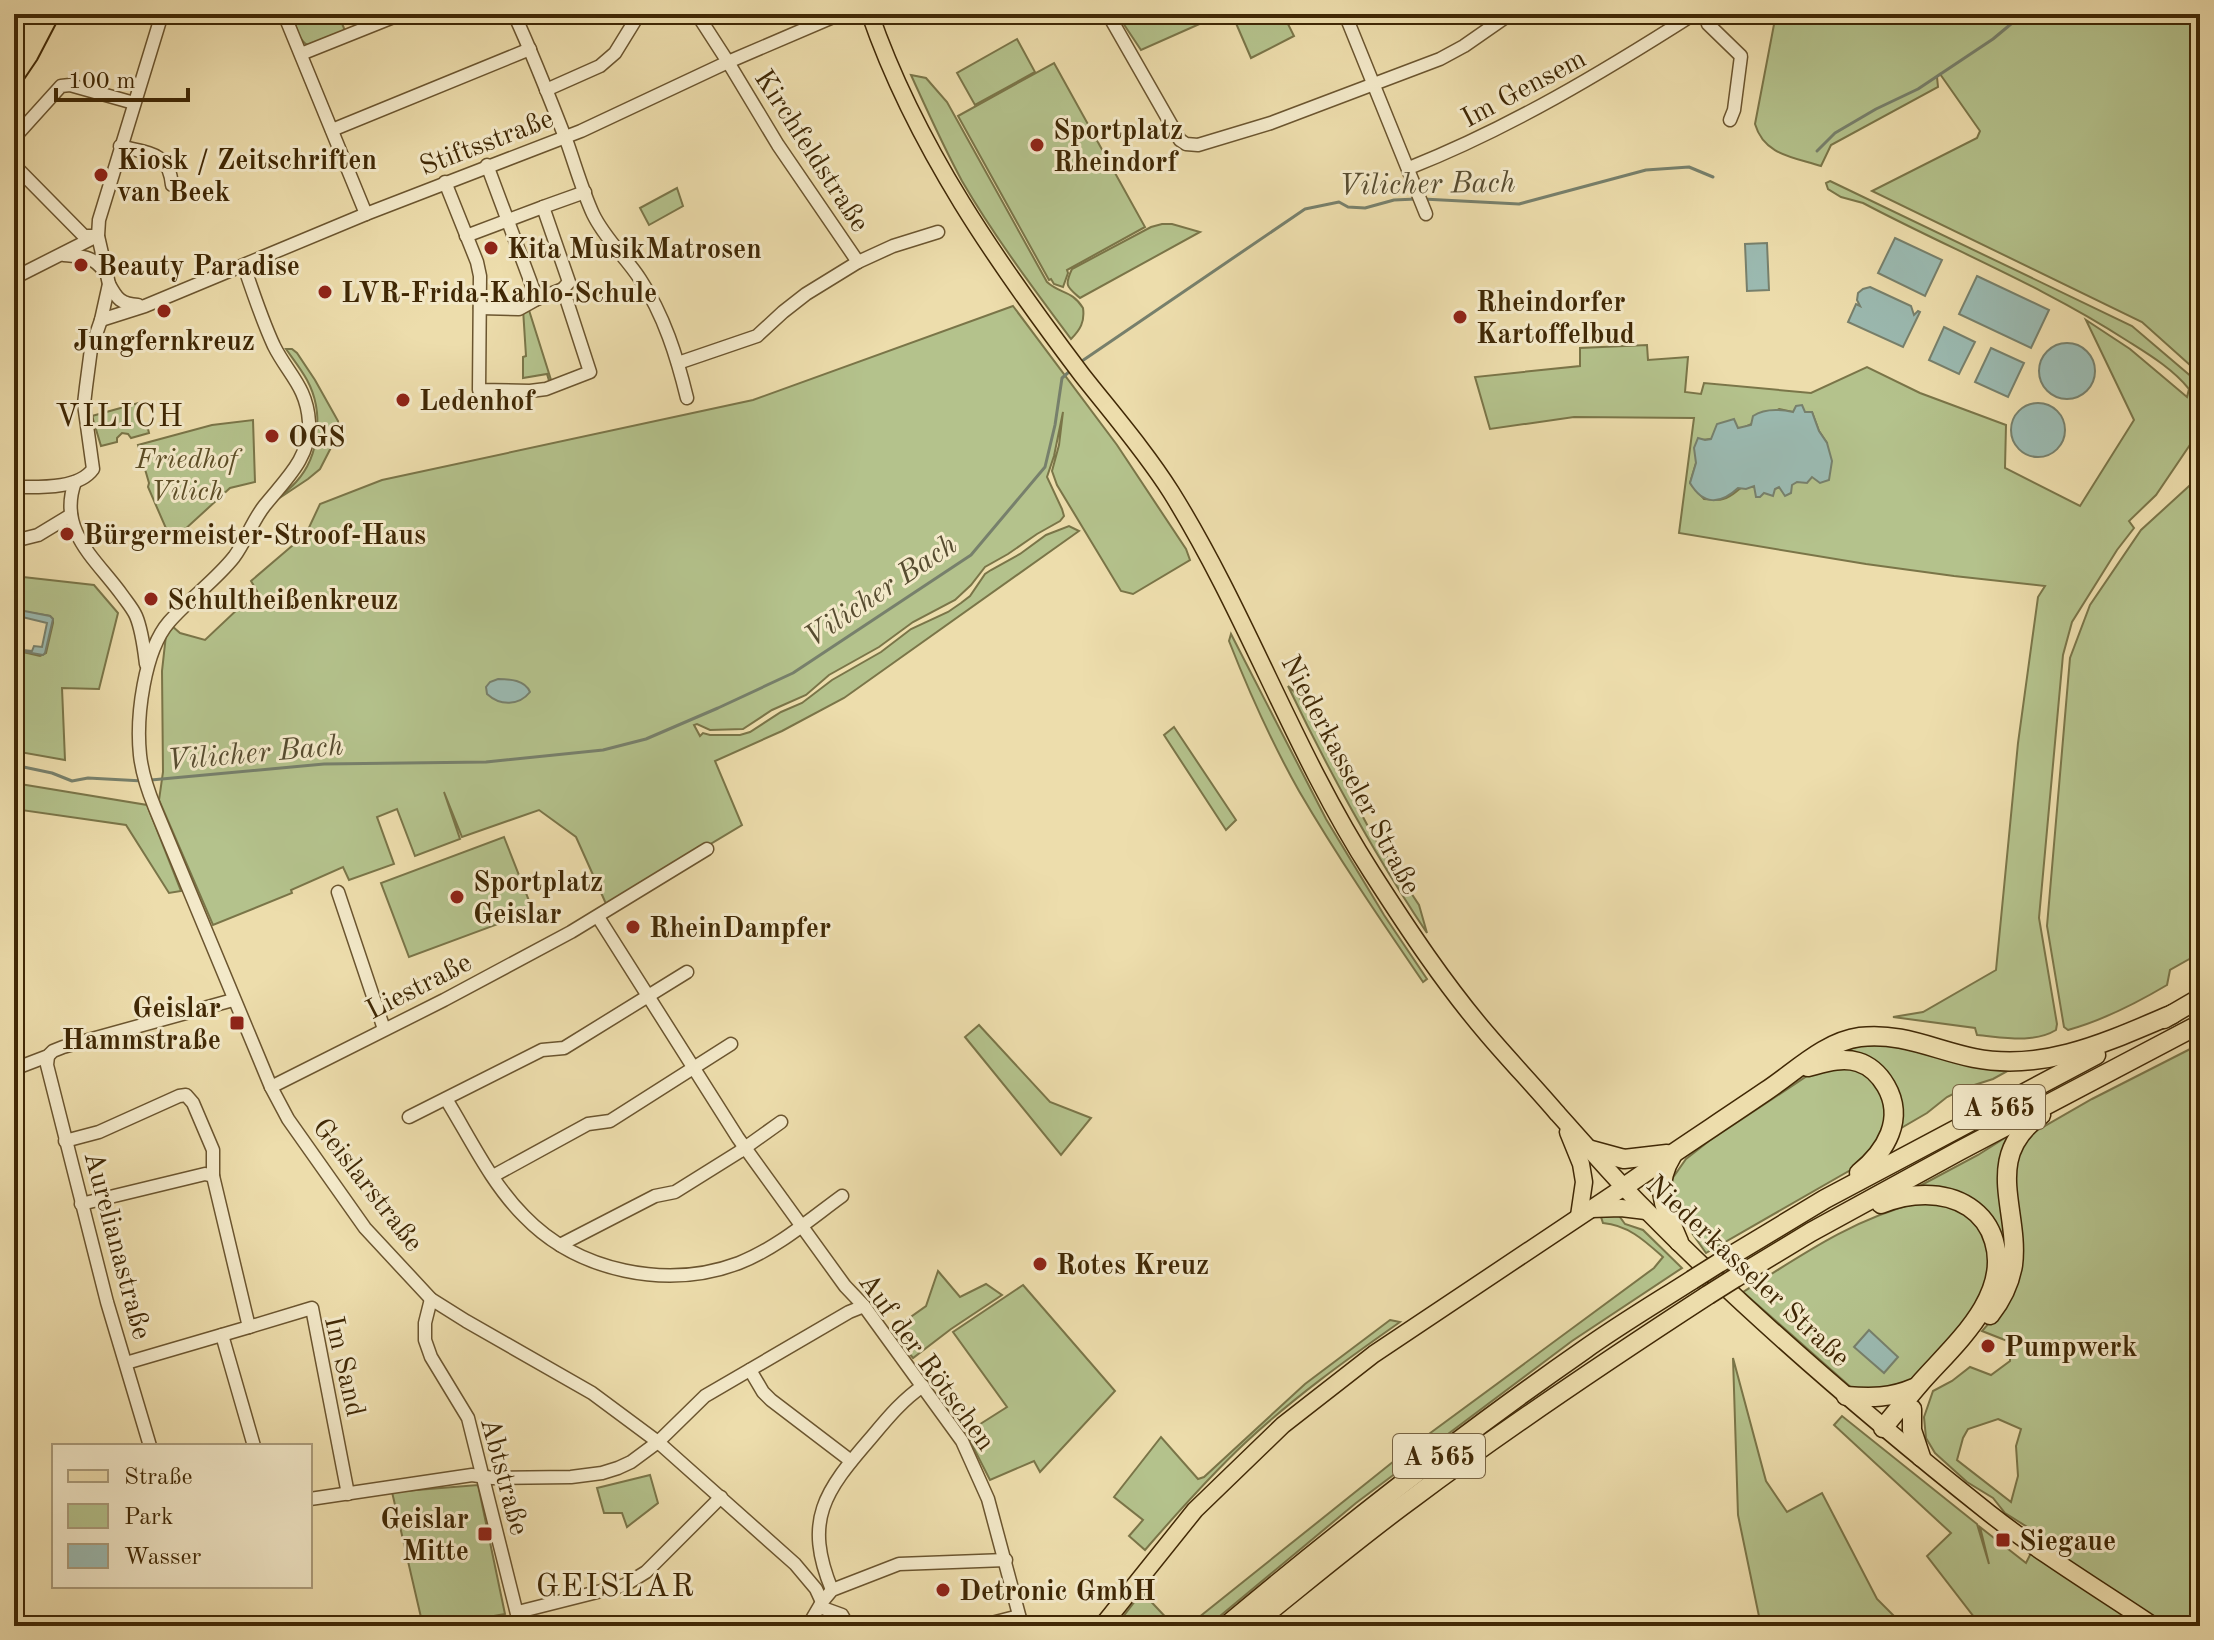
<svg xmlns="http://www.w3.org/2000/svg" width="2214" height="1640" font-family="'Old Standard TT',serif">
  <rect width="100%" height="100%" fill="#edddac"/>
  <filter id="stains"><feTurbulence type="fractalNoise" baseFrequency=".0025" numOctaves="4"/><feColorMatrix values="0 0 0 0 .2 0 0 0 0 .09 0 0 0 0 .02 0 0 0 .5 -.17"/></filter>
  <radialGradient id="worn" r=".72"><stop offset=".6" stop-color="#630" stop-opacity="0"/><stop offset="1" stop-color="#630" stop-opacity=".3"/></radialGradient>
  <g fill="#b4c28c" stroke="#7a7548" stroke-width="2" fill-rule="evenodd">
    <path d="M307,14H338L346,33L310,46C300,43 298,31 294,22Z"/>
    <path d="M1117,14H1222L1141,50Z"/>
    <path d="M1232,14H1283L1294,36L1251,58Z"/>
    <path d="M1776,14H2195L2200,18V374L2142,322L1872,191L1977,138L1980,131L1940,74L1937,77L1938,87L1831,145L1821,166C1793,157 1764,155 1755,124Z"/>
    <path d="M1017,39L1035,72L975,105L957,73Z"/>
    <path d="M1054,63L1145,227L1067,270L1068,273L1063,287L1054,284L1051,279L1049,280L958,116Z"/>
    <path d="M911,75L926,78L947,102L1047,282C1060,294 1072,290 1083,308C1085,322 1080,330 1071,339C1033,288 994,236 962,181C943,146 927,110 911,75Z"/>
    <path d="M1830,181L2132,326L2200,384V430L2156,495L2129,521L2134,528L2117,550L2072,622L2063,655L2039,918L2057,1024L2056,1030C2033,1044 2002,1037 1977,1035L1975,1028L1893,1017L1923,1012L1996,970L2018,743L2038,597L2045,586L1954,576L1866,564L1679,533L1694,418L1574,417L1490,429L1475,377L1580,366V348L1647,345L1648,360L1688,357L1685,392L1701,394L1704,383L1811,393L1867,367L1920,393L2006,425L2005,468L2080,506L2134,420L2086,320L2130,349L2187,397L2189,389C2172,368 2148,354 2126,340C2043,286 1950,249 1863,203L1841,197L1828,189L1826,183ZM1779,409L1793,412H1812L1819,431L1827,443L1797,482L1764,492C1739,477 1741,494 1723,499C1717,501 1710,499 1704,499L1690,483L1696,463L1698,439C1716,444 1762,419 1779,409Z"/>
    <path d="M677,188L683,206L649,225L640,208Z"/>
    <path d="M1162,224H1172L1200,232L1080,298C1067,287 1064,286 1072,269L1151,227Z"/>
    <path d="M1013,306L1117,445L1186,549L1190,560L1133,594L1121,591L1057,485L1052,471L1059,445L1063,412L1054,456L1047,477L1062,509L1064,516L1060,521L1037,534L1008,554L985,567L971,585L955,600L913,622L879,647L829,675L806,695L772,710L743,729L710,730L697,724L694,725L700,736L703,733L710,735H740L750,732L781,712L802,703L832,680L881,652L911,629L948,612L961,603L970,596L985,574L991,570L1020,554L1046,535L1069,526L1079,531L844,698L782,731L715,761L742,825L607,906L576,837L539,810L462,837L444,792L460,839L415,856L397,809L377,817L394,864L349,880L343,867L291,890L292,893L213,925L159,800L163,772L162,671L166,635L172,626L180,633L205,640L257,591L251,581L306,534L320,504L382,480L753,400Z"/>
    <path d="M528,307L552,383L550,384L547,374L523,378V357L526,356L523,309Z"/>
    <path d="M286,349H292L297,353L315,380L338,421L339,432L320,469L308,479L272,503C280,496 289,490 296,482C320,456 324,411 307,380C301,369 293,359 286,349Z"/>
    <path d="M142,402L143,407C137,416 138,424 148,429L149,433L131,438L128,434L122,433L117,438V442L101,446L92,416Z"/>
    <path d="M253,420L255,482L230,488L182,532L177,535L168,533L148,487L149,483L138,445L212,425Z"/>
    <path d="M2200,476V953L2170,970L2167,985C2135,1004 2104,1020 2068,1030L2064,1027L2047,926L2070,658L2090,605L2141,530Z"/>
    <path d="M14,576L94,585L118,613L99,689L62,688L65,760L14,751V650L40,656L46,653L53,623V619L50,616L14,610Z"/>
    <path d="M1231,634L1326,819L1384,915L1427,979L1423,982C1380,919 1337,856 1299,791C1272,743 1249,692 1229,641Z"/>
    <path d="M1288,686L1299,696L1372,834L1419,905L1427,933C1374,854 1329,772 1288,686Z"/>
    <path d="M1174,727L1236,820L1226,830L1164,735Z"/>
    <path d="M14,783L147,805L181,891L169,893L126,825L14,809Z"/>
    <path d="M504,837L533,911L409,957L381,883Z"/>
    <path d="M979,1025L1050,1102L1091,1118L1061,1155L965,1037Z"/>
    <path d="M2200,1044V1626H1981L1927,1556L1951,1533L1834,1425L1842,1416L1977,1524L1989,1564L1980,1527L2026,1563L2040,1535L2005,1513L1993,1498L1967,1482L1935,1453L1926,1438L1924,1417L1933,1391L1952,1381L1970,1367L1991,1375L2010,1361V1342L1982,1331L1998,1313L2014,1175L2018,1152L2031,1134L2092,1099ZM1998,1419L2021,1429L2016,1446L2018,1476L2011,1502L1957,1460L1963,1438L1968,1429Z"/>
    <path d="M1884,1045L2013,1068L1993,1079L1965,1088L1947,1097L1927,1113L1896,1131L1897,1098L1835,1053L1860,1046Z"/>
    <path d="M1845,1067L1862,1071L1881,1088L1887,1115L1877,1142L1854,1168L1706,1253L1673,1206L1670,1189L1672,1179L1686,1159L1709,1141L1813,1072Z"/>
    <path d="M2019,1129L2004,1259L1992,1221L1914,1189L1978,1155Z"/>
    <path d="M1921,1202L1961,1209L1981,1227L1993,1265L1975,1308L1925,1368L1905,1386L1854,1390L1743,1292C1800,1256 1854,1218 1921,1202Z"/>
    <path d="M1617,1213L1625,1224L1643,1230L1682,1268L1572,1341L1356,1503L1208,1626H1188L1414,1445L1654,1268L1663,1257C1645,1241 1628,1225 1603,1223L1601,1217Z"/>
    <path d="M938,1271L960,1297L986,1284L1002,1295L951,1329L913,1358L891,1331L926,1306Z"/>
    <path d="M1023,1285L1115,1391L1040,1472L1034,1461L990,1480L966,1433L1007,1407L953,1332Z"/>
    <path d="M1390,1320L1400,1322C1346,1360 1293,1398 1245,1443C1210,1476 1177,1513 1145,1550L1129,1536L1143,1520L1114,1497L1161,1437L1198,1479L1204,1477L1305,1384Z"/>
    <path d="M1733,1358L1766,1481L1787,1512L1822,1493L1877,1599L1904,1626H1761L1738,1515Z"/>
    <path d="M650,1475L658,1503L627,1527L622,1513H604L597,1488Z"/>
    <path d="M478,1485L505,1614L437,1626H423L392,1492Z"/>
    <path d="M1142,1592L1174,1626H1116Z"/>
  </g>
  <g fill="#9bbab1" stroke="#77806c" stroke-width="2">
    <path d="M1895,238L1942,260L1925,296L1878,273Z"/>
    <path d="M1767,243L1769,290L1747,291L1745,244Z"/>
    <path d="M1977,276L2049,310L2031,348L1959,314Z"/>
    <path d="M1870,287L1911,306L1914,315L1918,311L1920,312L1903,347L1848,322L1856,304L1860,306L1857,300L1858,293L1863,289Z"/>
    <path d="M1944,327L1975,342L1959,374L1929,360Z"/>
    <circle cx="2067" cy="371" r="28"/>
    <path d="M1991,348L2024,363L2008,397L1975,382Z"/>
    <circle cx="2038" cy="430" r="27"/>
    <path d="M1802,405L1805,412H1812L1819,431L1827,443L1832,461L1829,480L1820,483L1812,477L1807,483L1797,482L1792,485L1791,493L1785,496L1779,487L1775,489L1773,496L1764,493L1760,497H1756L1754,486L1746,489L1738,488C1720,505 1703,505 1690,483L1696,463L1694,448L1698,438L1705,440L1711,439L1717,424L1734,419L1738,428L1751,425L1753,416C1765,408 1779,409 1793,412L1796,406Z"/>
    <path d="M14,609L50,616L53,619L45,653L43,655L14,650V642L24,644L23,650L32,651L34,646L42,647L47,623L18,616L14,636Z"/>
    <path d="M498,679C510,679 525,680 530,692C519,706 500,706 487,694L486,687L490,682Z"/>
    <path d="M1869,1330L1898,1357L1884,1373L1854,1347Z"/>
  </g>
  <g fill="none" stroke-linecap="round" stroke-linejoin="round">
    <g stroke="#77806c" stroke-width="3">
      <path d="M1817,151L1835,133L1876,109L1918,89L1993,39L2023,14"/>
      <path d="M1423,199L1519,204L1646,170L1689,167L1713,177"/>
      <path d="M1082,361L1305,209L1339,202L1348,207L1365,208L1394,200L1416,199"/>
      <path d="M14,765L52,773L72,781L88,778L143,781"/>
      <path d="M151,780L324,764L486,762L603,750L646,739L718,708L793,673L971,555L1045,467L1055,425L1062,378L1070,371"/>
    </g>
    <g stroke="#6b552f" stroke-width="15">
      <g id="minor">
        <path d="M284,14L366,214"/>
        <path d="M514,14C534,57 551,101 568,145C576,168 583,192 593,214C605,239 625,256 640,279C664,315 677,357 687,398"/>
        <path d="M697,14L728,62L778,145L858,262"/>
        <path d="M1108,14L1180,140L1186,144L1198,145L1271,123L1440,59L1464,46L1510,14"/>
        <path d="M1345,14L1426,214"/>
        <path d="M1705,14L1708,24L1741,56L1734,110L1730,120"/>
        <path d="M301,54L401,14"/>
        <path d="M546,90L600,66L615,53L639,14"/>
        <path d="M332,130L530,49"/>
        <path d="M14,138L61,86L70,85L134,103"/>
        <path d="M120,146C148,154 169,151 172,185"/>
        <path d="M14,165L84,236H98"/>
        <path d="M1409,168C1510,128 1603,72 1694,14"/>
        <path d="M445,182L477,262L480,276L479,390L530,391L546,389L590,372L563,289L569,282L543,207L585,192"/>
        <path d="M466,236L543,207"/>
        <path d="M64,255C82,257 92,255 104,271"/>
        <path d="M244,266C253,293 262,320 274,346C288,374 307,387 309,422C311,457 285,480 265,505C252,521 246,541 234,557C215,581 189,599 169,622C144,651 136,717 140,755C142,774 148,791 155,808L271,1087L288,1119L365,1228L431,1299L466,1321L592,1393L658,1442L795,1564L816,1589L822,1602"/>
        <path d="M14,278L97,236"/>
        <path d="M109,284C117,299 121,304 138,305"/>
        <path d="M537,299L563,289"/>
        <path d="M480,308L519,309L537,299L487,165"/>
        <path d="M101,320L145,306L366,214L581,131L728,62L840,14"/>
        <path d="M678,363L757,336L783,312L806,294L858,262L893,246L938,232"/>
        <path d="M75,482C57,531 97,560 122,595C127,602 133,609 136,616C142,630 144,648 146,664"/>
        <path d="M14,487C37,487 78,490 93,469L84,404L86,387L91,349L101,320L109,284L98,236L99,220L162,14"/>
        <path d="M14,541L38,535L71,515"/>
        <path d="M338,892L384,1029"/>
        <path d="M598,917L738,1138L845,1286L864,1306L962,1441L988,1499L1022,1626"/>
        <path d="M48,1056L47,1065L107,1302L150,1446"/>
        <path d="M14,1069L48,1056L53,1051L63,1047L233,1000"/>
        <path d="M271,1087L444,1000L571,932L707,849"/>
        <path d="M446,1099C470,1138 491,1183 524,1216C578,1272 667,1290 739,1263C777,1248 809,1220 842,1196"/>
        <path d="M409,1117L542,1050L564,1048L687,972"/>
        <path d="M65,1141L99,1132L179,1096L186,1095L193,1103L213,1150V1176"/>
        <path d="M493,1176L588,1124L610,1121L731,1044"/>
        <path d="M81,1204L205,1174L213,1176L249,1327L126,1363"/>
        <path d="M560,1245L655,1196L675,1192L739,1152L781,1122"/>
        <path d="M431,1299L425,1323V1340L431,1357L468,1418L520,1626"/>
        <path d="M249,1327L312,1308L348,1494"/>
        <path d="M222,1335L254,1446"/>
        <path d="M750,1370L763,1392L771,1400L851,1461"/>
        <path d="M310,1499L472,1475L493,1478L571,1477L602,1473L618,1468L631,1462L658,1442L705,1396L849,1312L864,1306"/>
        <path d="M832,1590C803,1520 825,1491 870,1439C886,1420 902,1400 923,1386"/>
        <path d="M820,1607L842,1615L848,1626"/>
        <path d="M518,1612L625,1585L646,1572L721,1497"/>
        <path d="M808,1626L822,1602L832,1590L899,1564L1006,1560"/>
        <path d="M980,1626L1019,1616"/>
      </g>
    </g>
    <g stroke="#402805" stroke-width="19">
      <g id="major">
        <path d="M870,14C916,147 998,264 1082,375C1112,413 1145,451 1171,492C1247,614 1294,752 1372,873C1408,929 1445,985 1488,1035C1511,1062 1535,1087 1558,1114C1586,1145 1613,1177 1643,1207C1751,1317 1868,1417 1989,1513C2041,1554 2099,1589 2154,1626"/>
        <path d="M1568,1132L1581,1164L1584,1182L1579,1216"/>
        <path d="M1591,1209L1621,1208L1646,1211"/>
        <path d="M1102,1626L1195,1510L1283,1425L1374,1354L1624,1187"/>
      </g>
    </g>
    <g stroke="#402805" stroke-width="21">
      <g id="highway">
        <path d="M2164,1019L2200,998"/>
        <path d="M1808,1067C1824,1063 1841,1057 1858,1062C1871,1066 1879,1074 1886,1086C1905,1119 1886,1151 1859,1173"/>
        <path d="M1591,1150L1624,1159L1667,1154"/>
        <path d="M1672,1156C1652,1188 1666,1210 1679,1242"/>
        <path d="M1624,1187C1671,1154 1719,1123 1766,1091C1795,1072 1824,1042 1860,1037C1901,1032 1935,1050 1974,1058C2045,1072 2109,1041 2173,1014"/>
        <path d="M1881,1204C1908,1193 1943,1190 1969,1207C1981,1215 1990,1227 1994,1241C2011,1296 1955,1344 1922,1381C1909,1396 1896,1412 1883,1428"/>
        <path d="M1719,1263L1825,1199L2096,1055"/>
        <path d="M1735,1278L1811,1232L1959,1151L2200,1024"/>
        <path d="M1990,1315C2001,1301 2010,1283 2013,1265C2020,1210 1981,1157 2041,1115"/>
        <path d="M1846,1396C1871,1398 1891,1398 1914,1388"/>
        <path d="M1912,1409V1430L1921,1457"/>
        <path d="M1226,1626C1342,1529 1460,1436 1584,1350C1619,1325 1656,1303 1692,1280"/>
        <path d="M1251,1626C1305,1583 1358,1538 1413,1498C1509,1426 1608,1360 1708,1295"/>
      </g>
    </g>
    <use href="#minor" stroke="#f3e9c9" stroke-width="12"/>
    <use href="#major" stroke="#edddac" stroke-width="16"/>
    <use href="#highway" stroke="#edddac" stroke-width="18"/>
    <path stroke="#402805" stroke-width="2" d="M14,94L37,60L61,14"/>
    <g stroke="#402805" stroke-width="21" stroke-linecap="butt">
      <g id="highway-bridge">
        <path d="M1692,1280L1719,1263"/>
        <path d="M1708,1295L1735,1278"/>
      </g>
    </g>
    <use href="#highway-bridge" stroke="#edddac" stroke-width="18"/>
  </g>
  <g fill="#8f2418" stroke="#f3e9c9" stroke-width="3">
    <circle cx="1037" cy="145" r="8"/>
    <circle cx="101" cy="175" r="8"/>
    <circle cx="491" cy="248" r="8"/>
    <circle cx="81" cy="265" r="8"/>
    <circle cx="325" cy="292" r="8"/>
    <circle cx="164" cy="311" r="8"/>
    <circle cx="1460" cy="317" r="8"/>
    <circle cx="403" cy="400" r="8"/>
    <circle cx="272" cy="436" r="8"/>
    <circle cx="67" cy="534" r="8"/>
    <circle cx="151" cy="599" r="8"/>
    <circle cx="457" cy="897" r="8"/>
    <circle cx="633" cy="927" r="8"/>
    <rect x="229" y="1015" width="16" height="16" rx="4"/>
    <circle cx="1040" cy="1264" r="8"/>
    <circle cx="1988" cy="1346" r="8"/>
    <rect x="477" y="1526" width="16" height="16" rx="4"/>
    <rect x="1995" y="1532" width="16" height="16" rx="4"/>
    <circle cx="943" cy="1590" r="8"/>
  </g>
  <g text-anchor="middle" stroke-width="6" stroke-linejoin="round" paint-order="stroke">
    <g fill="#f3e9c9" stroke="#766240" stroke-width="2">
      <rect x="1953" y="1085" width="92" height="44" rx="6"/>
      <rect x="1393" y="1434" width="92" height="44" rx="6"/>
    </g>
    <g font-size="26" font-weight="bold" fill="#402805">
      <text x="1999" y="1116">A 565</text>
      <text x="1439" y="1465">A 565</text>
    </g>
    <g font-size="28" fill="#402805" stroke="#f3e9c9">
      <text transform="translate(1523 87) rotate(-28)" y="10">Im Gensem</text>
      <text transform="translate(486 141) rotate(-21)" y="10">Stiftsstraße</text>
      <text transform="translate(813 150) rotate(57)" y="10">Kirchfeldstraße</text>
      <text transform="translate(1352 774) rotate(62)" y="10">Niederkasseler Straße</text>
      <text transform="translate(418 985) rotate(-27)" y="10">Liestraße</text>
      <text transform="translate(369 1184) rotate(52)" y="10">Geislarstraße</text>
      <text transform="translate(119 1245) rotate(75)" y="10">Aurelianastraße</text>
      <text transform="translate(1749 1270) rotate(43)" y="10">Niederkasseler Straße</text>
      <text transform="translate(928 1361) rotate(54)" y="10">Auf der Rötschen</text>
      <text transform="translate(346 1366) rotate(77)" y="10">Im Sand</text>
      <text transform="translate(506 1476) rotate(75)" y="10">Abtstraße</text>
    </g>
    <g font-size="28" font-weight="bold" fill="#402805" stroke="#f3e9c9" text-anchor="start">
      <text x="1053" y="139">Sportplatz<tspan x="1053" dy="32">Rheindorf</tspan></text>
      <text x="117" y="169">Kiosk / Zeitschriften<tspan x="117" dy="32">van Beek</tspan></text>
      <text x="507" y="258">Kita MusikMatrosen</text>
      <text x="97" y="275">Beauty Paradise</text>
      <text x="341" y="302">LVR-Frida-Kahlo-Schule</text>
      <text x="1476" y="311">Rheindorfer<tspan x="1476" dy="32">Kartoffelbud</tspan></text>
      <text x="164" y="350" text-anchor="middle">Jungfernkreuz</text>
      <text x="419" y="410">Ledenhof</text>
      <text x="288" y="446">OGS</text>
      <text x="83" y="544">Bürgermeister-Stroof-Haus</text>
      <text x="167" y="609">Schultheißenkreuz</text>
      <text x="473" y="891">Sportplatz<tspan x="473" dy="32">Geislar</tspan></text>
      <text x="649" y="937">RheinDampfer</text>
      <text x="221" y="1017" text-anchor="end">Geislar<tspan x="221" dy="32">Hammstraße</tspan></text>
      <text x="1056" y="1274">Rotes Kreuz</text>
      <text x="2004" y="1356">Pumpwerk</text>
      <text x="469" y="1528" text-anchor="end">Geislar<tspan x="469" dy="32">Mitte</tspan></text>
      <text x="2019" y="1550">Siegaue</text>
      <text x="959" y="1600">Detronic GmbH</text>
    </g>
    <g font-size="28" font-style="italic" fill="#5d4e27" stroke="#f3e9c9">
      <text x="187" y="468">Friedhof<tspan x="187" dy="32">Vilich</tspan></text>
    </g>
    <g font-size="30" font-style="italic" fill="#574c30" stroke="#f3e9c9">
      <text transform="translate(1427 183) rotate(-1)" y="10">Vilicher Bach</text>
      <text transform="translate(880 590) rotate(-34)" y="10">Vilicher Bach</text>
      <text transform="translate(255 752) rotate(-5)" y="10">Vilicher Bach</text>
    </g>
    <g font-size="32" letter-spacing="2" fill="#402805" stroke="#f3e9c9">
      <text x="120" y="426">VILICH</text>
      <text x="616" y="1596">GEISLAR</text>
    </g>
  </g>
  <rect width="2214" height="1640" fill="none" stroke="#edddac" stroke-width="48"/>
  <rect x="16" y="16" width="2182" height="1608" fill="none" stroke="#402805" stroke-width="4"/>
  <rect x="24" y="24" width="2166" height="1592" fill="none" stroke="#402805" stroke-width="2"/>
  <rect x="52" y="1444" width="260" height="144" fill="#f3e9c9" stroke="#ab9c7b" stroke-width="2"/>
  <rect x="68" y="1470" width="40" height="12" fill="#edddac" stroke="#ab9c7b" stroke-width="2"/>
  <text x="124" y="1484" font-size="24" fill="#402805">Straße</text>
  <rect x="68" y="1504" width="40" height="24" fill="#b4c28c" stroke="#ab9c7b" stroke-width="2"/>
  <text x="124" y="1524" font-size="24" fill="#402805">Park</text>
  <rect x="68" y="1544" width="40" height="24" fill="#9bbab1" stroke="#ab9c7b" stroke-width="2"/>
  <text x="124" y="1564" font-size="24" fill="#402805">Wasser</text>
  <path d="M56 88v12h132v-12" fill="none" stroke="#402805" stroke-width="4"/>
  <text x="68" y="88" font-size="24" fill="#402805" stroke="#f3e9c9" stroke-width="6" paint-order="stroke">100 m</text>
  <rect width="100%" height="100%" filter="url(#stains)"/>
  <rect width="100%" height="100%" fill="url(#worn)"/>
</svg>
